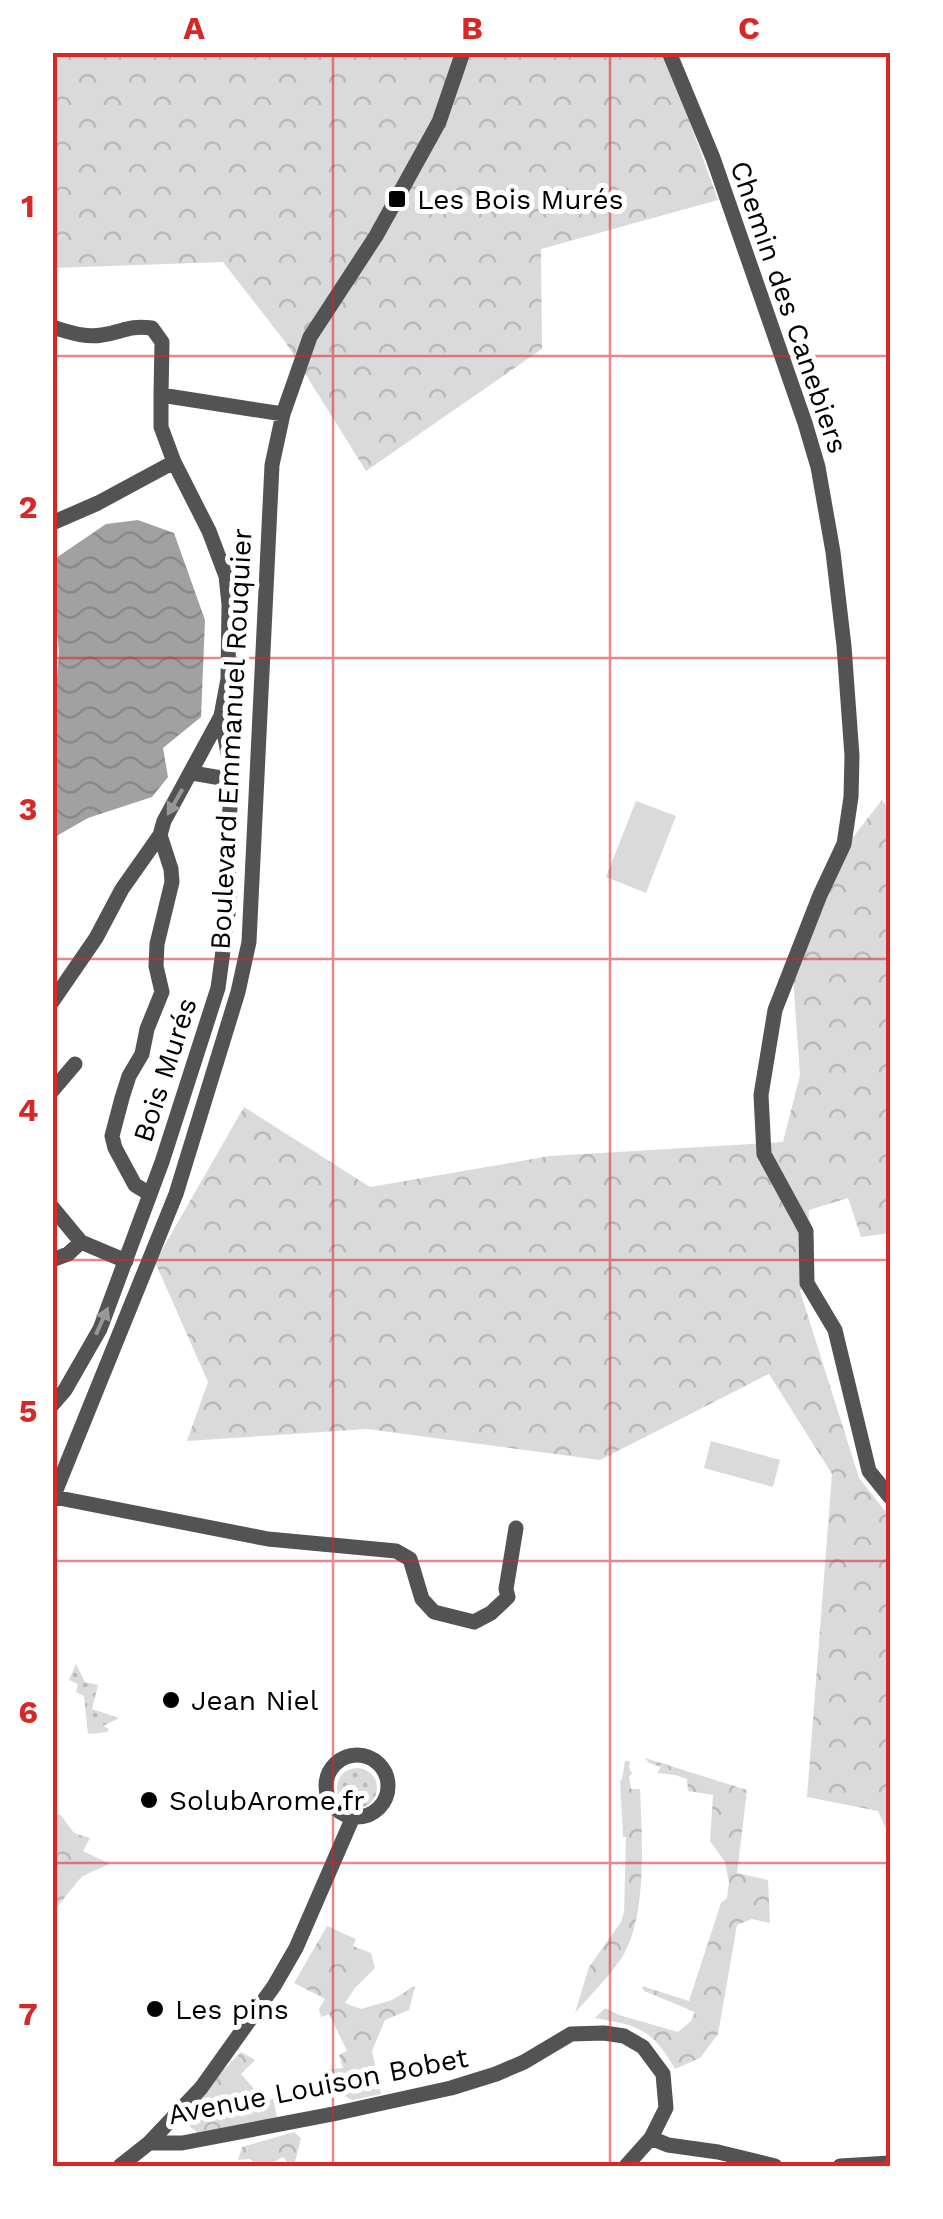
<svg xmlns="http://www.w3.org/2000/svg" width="943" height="2219" font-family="'Work Sans',sans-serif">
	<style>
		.grass { fill: url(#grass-dots) }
		.forest { fill: url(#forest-crowns) }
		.park { fill: #dadada }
		.water { fill: url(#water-waves) }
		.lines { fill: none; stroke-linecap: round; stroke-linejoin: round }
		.minor { stroke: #535353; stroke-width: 15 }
		.oneway { fill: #989898 }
		.grid { fill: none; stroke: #d62828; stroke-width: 2.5; stroke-opacity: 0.55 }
		.poi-dot { fill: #000; stroke: #fff; stroke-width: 4 }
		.labels { text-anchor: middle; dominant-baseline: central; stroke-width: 10; stroke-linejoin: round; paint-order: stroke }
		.poi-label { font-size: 28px; fill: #000; stroke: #fff; text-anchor: start }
		.street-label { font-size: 28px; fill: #000; stroke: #fff }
		.neatline { fill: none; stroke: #d62828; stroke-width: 4 }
		.grid-label { font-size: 32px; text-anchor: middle; font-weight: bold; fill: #d62828 }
	</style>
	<defs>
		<pattern id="grass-dots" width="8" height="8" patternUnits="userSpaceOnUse" patternTransform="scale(2.5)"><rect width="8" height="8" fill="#dadada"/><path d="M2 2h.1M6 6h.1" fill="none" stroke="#b9b9b9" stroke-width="1.8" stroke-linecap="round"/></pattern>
		<pattern id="forest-crowns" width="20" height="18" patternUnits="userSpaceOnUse" patternTransform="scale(2.5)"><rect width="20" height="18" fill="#dadada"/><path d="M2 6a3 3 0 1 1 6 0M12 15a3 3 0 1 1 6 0" fill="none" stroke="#b9b9b9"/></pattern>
		<pattern id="water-waves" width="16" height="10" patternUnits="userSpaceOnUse" patternTransform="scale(2.5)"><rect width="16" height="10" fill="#a1a1a1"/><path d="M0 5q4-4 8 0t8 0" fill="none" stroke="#898989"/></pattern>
	</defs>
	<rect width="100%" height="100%" fill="#fff"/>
	<path class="grass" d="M76,1664L85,1682L98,1685L92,1709L119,1718L103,1726L109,1729L107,1732L88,1734L84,1696L76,1692L78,1684L69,1680Z
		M337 1788a20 20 0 1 1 40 0a20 20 0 1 1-40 0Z"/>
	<path class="forest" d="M52,53H665L718,200L541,249L542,349L366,471L286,343L223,262L53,268Z
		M882,800L890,811V1233L861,1237L848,1198L809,1210L807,1283L800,1291L859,1478L890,1517V1838L878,1811L807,1797L832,1474L769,1374L600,1460L367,1429L187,1441L208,1382L155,1262L244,1107L370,1187L550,1156L783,1142L800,1075L792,963L822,877Z
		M645,1758L747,1790L737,1873L768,1880L770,1923L752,1919L737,1925L718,2034L700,2058L675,2069C652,2029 640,2026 595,2018L605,2008L619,2015L678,2032L691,2021L695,2012L644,1991L642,1986L689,2001L721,1903L727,1898L729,1882L725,1862L710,1841L713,1795L688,1791L687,1779L675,1775L657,1773L661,1767L649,1763Z
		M625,1761H630L629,1768L632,1773L629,1777L631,1789H640C642,1836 648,1919 621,1959C608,1978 590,1995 575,2013L589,1967L621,1922L624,1912L626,1837H623L620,1780H622Z
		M60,1814L74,1833L90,1838L83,1851L110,1864L82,1876L53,1912V1817Z
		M327,1926L356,1939L353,1946L371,1953L375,1968L355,1988L345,2003L361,2009L392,2000L415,1986L409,2010L385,2020L372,2051L381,2094L352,2100L329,2087L325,2070L343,2068L339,2055L347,2051L329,2014L321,2017L319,2009L325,1999L294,1983Z
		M241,2052L255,2060L241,2074L267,2103L273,2098L277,2117L200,2135L188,2125V2107Z
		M294,2132L301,2138L294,2166H290L283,2157L267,2166H257L250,2159L238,2160L242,2147Z"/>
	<path class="park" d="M636,801L676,816L646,893L606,877Z
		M711,1441L780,1460L773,1487L704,1468Z"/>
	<path class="water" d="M138,520L174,533L205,620L201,717L163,748L168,777L152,797L88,818L53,838L52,711L55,705L59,652L53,591V560L106,524Z"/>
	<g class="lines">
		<path class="minor" d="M669,52L713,158L805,423L818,467L833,552L844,646L852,756L851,797L844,844L820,895L775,1010L761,1095L764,1154L806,1231L807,1283L835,1330L869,1471L890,1497
			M52,327C69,332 85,338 102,335C124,332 127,325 152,328L162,342L161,395
			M52,523L98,503L174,462L161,427V395L283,414
			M192,773L233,780
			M52,1002L96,938L122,889L160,835L164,821L221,716L228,679L229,604L226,576L209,531L174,462
			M52,1091L75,1064
			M150,1194L135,1185L115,1148L112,1136L122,1098L129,1076L142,1054L147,1029L162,992L156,966L157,944L172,882L171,869L160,835
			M52,1207L81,1242L126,1261
			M52,1260L68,1254L81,1242
			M52,1405L65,1390L100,1329L162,1162L218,988L229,906L228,827L233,780L221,716
			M54,1497L268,1539L396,1551L410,1559L422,1599L434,1612L474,1622L491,1613L508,1597L506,1589L516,1528
			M52,1500L176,1194L238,992L249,942L272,465L283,414L310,337L376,236L439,122L463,52
			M326 1786a31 31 0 1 1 62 0a31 31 0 1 1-62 0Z
			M651,2138L668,2145L718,2152L775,2166
			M149,2143H182L333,2114L451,2088L496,2074L524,2062L571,2034L604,2033L624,2036L643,2047L663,2074L666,2108L651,2138L626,2166
			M120,2166L149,2143L201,2088L274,1986L296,1948L353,1817
			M840,2166L890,2163"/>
	</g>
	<defs><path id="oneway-solid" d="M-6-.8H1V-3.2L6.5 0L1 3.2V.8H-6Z" transform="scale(2.5)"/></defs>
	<g class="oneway">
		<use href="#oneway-solid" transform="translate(175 802) rotate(120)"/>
		<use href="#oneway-solid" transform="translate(102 1321) rotate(-66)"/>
	</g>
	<path class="grid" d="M333,52V2166M610,52V2166M52,356H890M52,658H890M52,959H890M52,1260H890M52,1561H890M52,1863H890"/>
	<g class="poi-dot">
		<rect x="387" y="189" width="20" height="20" rx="5"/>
		<circle cx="171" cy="1700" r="10"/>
		<circle cx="149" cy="1800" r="10"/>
		<circle cx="155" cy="2009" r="10"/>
	</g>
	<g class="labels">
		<g class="poi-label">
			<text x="417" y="199">Les Bois Murés</text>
			<text x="191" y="1700">Jean Niel</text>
			<text x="169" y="1800">SolubArome.fr</text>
			<text x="175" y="2009">Les pins</text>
		</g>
		<g class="street-label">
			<text transform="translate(789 307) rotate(71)">Chemin des Canebiers</text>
			<text transform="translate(231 739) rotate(-87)">Boulevard Emmanuel Rouquier</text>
			<text transform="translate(165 1070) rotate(-72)">Bois Murés</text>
			<text transform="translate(318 2086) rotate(-11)">Avenue Louison Bobet</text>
		</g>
	</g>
	<rect width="943" height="2219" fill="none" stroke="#ffffff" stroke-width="110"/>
	<rect x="55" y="55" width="833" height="2109" class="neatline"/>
	<g class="grid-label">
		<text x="194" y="39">A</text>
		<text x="472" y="39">B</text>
		<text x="749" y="39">C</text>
		<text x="28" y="217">1</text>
		<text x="28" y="518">2</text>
		<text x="28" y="820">3</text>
		<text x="28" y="1121">4</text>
		<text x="28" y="1422">5</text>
		<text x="28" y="1723">6</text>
		<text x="28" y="2025">7</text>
	</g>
</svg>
